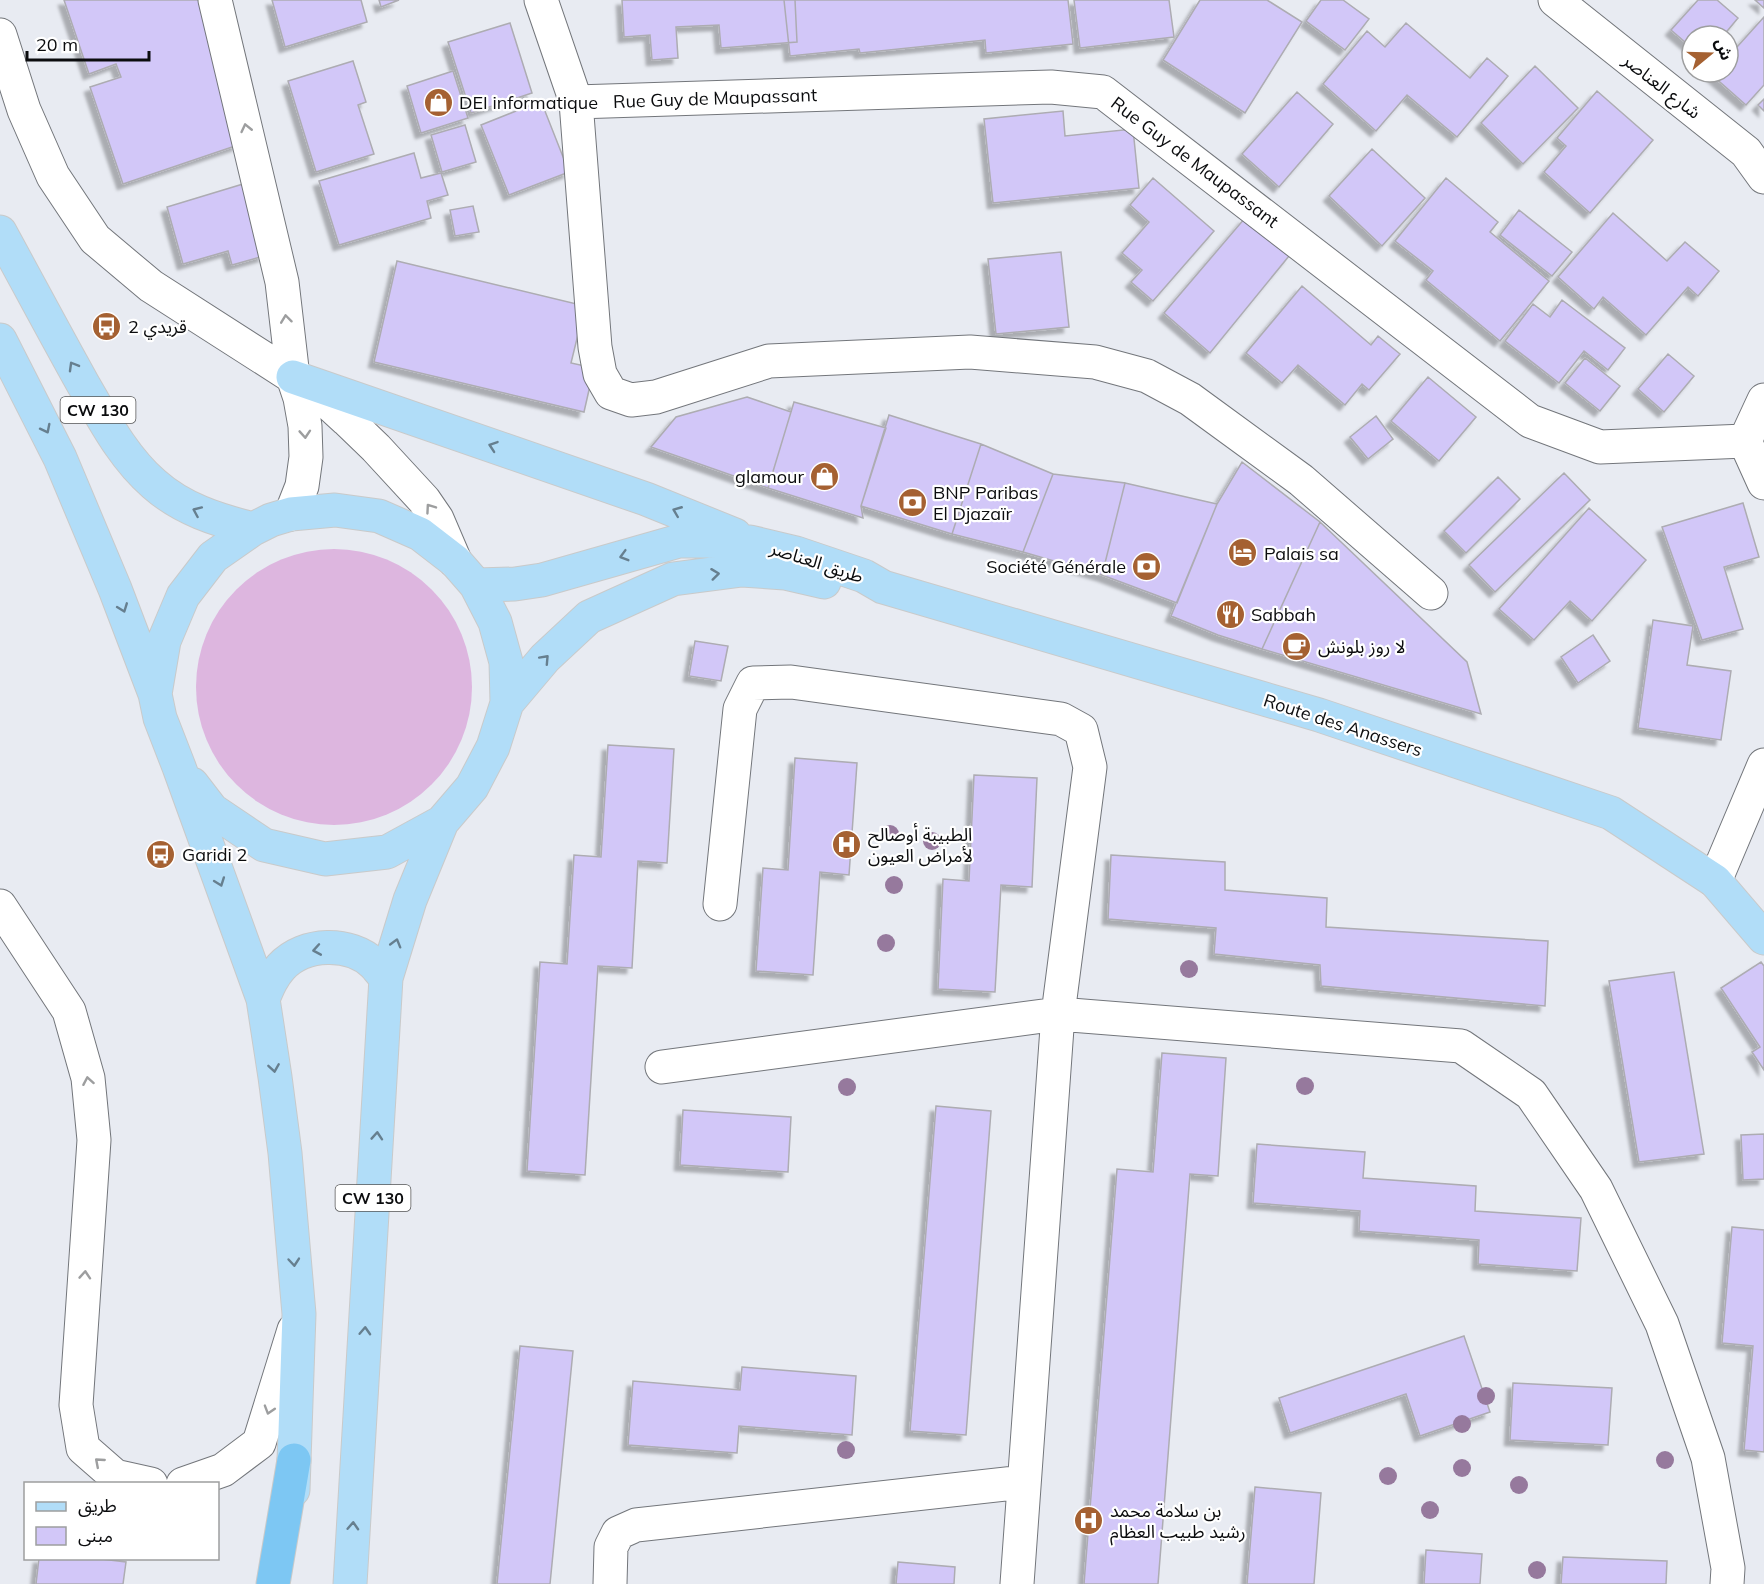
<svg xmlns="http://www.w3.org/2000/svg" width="1764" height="1584" font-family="Mulish,'Noto Sans Arabic',sans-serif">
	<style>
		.green { fill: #ddb6df }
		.building { fill: #d2c7f8; stroke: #adacb2; stroke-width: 1.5; filter: url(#shadow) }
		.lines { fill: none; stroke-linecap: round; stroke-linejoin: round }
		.minor-casing { stroke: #73767b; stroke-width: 35 }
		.major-casing { stroke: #c9caca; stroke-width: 35 }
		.highway-casing { stroke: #c9caca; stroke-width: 35 }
		.minor { stroke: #fff; stroke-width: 33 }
		.major { stroke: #b1ddf8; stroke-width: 33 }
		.highway { stroke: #7dc7f3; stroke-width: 33 }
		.tree { fill: #96799d }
		.oneway { stroke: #9d9e9f }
		.oneway2 { stroke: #667f8f }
		.labels { text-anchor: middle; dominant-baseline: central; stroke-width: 4.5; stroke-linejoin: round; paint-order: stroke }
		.shield { fill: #fff; stroke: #545556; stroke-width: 1.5 }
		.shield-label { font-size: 16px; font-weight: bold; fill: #0b0c0e }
		.street-label { font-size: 18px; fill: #0b0c0e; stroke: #fff }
		.poi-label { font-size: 18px; fill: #0b0c0e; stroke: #fff; text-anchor: start }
	</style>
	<defs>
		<filter id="shadow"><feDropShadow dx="-5.5" dy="5.5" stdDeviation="1.5" flood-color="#0004"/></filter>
	</defs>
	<rect width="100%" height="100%" fill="#e8ebf2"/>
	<path class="green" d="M196 687a138 138 0 1 1 276 0a138 138 0 1 1-276 0Z"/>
	<path class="building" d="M64,0H204L238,145L123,184L90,87L121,77L116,64L89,74Z
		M272,0H361L367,22L285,47Z
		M379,0H399L381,7Z
		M622,0H795L797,42L721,48L719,25L676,27L678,58L652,60L650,35L624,37Z
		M784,0H1068L1073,44L986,53L985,40L860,53L859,49L790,56Z
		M1074,0H1169L1174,37L1080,48Z
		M1200,0H1267L1302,22L1245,113L1163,60Z
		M1321,0H1343L1369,19L1345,50L1306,21Z
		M1698,0H1717L1738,18L1723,36H1692V48L1671,30Z
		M1755,0H1764V8Z
		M1764,17V85L1746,105L1712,75L1714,72H1728V57Z
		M510,23L532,93L471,113L448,42Z
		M1406,23L1470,78L1487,58L1508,76L1457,137L1407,95L1376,131L1323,84L1367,31L1385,47Z
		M353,61L366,102L358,105L374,154L316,172L288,81Z
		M1535,66L1578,108L1523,164L1481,123Z
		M453,71L468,118L421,133L407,86Z
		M1597,91L1653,140L1590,213L1544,172L1566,146L1557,138Z
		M1297,92L1333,124L1279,187L1242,154Z
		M1764,99V111L1758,105Z
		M541,101L569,172L509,195L481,125Z
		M1063,111L1065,136L1133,129L1139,188L993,203L984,119Z
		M465,125L476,162L442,172L431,135Z
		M1372,149L1425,198L1382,246L1329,196Z
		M414,153L421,178L441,173L448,195L427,201L431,218L339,245L319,181Z
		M1153,178L1214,231L1153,301L1131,282L1142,270L1122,253L1149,222L1130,205Z
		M1446,178L1498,222L1490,232L1549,281L1500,341L1426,280L1433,271L1395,241Z
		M243,184L264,256L232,265L228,251L183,264L167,207Z
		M473,206L479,232L455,236L450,210Z
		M1519,210L1572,252L1552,276L1500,235Z
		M1613,213L1667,261L1685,242L1719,271L1698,296L1688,287L1646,335L1603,297L1594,309L1558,277Z
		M1245,218L1289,256L1210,353L1164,313Z
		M1061,252L1069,327L996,334L988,259Z
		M397,261L585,306L571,363L594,368L584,412L374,362Z
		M1302,286L1371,345L1378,336L1400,354L1369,390L1362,384L1345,405L1298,365L1282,383L1246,353Z
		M1562,300L1625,348L1608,370L1584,351L1559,383L1505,341L1533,304L1550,317Z
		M1668,354L1694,376L1664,412L1638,389Z
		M1585,358L1620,386L1600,411L1565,383Z
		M1428,377L1476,417L1439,461L1391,421Z
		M747,397L791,412L768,488L651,447L676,417Z
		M794,402L886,428L861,506L863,518L768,488Z
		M889,415L981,444L952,534L861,506Z
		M1376,416L1393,439L1368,459L1350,437Z
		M981,444L1053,474L1023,552L952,534Z
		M1242,462L1320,522L1262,649L1218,635L1171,616L1217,504Z
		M1564,473L1590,500L1495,592L1469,565Z
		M1053,474L1125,483L1102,575L1023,552Z
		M1498,477L1520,499L1466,553L1444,531Z
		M1125,483L1217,504L1177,603L1102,575Z
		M1743,503L1759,557L1724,567L1743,629L1702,640L1662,527Z
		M1589,508L1646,560L1592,621L1570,601L1534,640L1499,609Z
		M1320,522L1467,662L1481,714L1262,649Z
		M1653,620L1693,626L1687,665L1731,671L1721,740L1638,728Z
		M1593,635L1610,661L1578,683L1561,657Z
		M695,641L728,646L721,681L689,676Z
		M608,745L674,749L667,863L638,861L632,968L598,966L585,1175L527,1171L540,962L567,964L574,855L601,857Z
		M795,758L857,763L849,875L820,872L813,975L756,971L763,868L788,870Z
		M974,775L1037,778L1032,887L1001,885L995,992L938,989L943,879L969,881Z
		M1111,855L1225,862V890L1327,898L1326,927L1548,941L1545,1006L1321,986L1320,965L1214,954L1216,928L1108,919Z
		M1761,962L1764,966V1070L1752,1052L1760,1047L1721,988Z
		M1674,972L1704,1154L1639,1162L1609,981Z
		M1162,1053L1226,1058L1218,1176L1190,1174L1158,1584H1084L1117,1169L1153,1172Z
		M936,1106L991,1111L966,1435L910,1431Z
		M683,1110L791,1117L788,1172L680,1165Z
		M1764,1134V1179L1743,1180L1741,1135Z
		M1257,1144L1365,1152L1363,1178L1476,1186L1475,1211L1581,1218L1577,1271L1478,1264L1479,1240L1359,1231L1360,1211L1253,1203Z
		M1732,1227L1764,1230V1452L1744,1450L1753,1346L1722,1343Z
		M1464,1336L1490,1412L1420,1436L1406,1394L1290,1433L1279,1398Z
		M520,1346L573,1351L550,1584H497Z
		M742,1367L856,1376L852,1435L739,1426L737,1453L628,1445L633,1381L740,1390Z
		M1513,1383L1612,1388L1608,1445L1510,1440Z
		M1255,1487L1321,1493L1314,1584H1247Z
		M1426,1550L1482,1554L1480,1584H1424Z
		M1563,1557L1667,1561L1666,1584H1561Z
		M39,1558H93L126,1562L123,1584H36Z
		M898,1562L955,1567L954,1584H896Z"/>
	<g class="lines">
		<defs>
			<path id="minor" d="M215,0L282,282L293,377L300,398L305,426L306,457L302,486L291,514
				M541,0L576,102L1051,87L1103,92L1530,421L1600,447L1745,441
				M1555,0L1746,152L1764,177
				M0,35L24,110L53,176L95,239L151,286L293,377L322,397L347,420L376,448L424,500L437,519L455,561
				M576,102L595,347L600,374L611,393L631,400L656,397L769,361L970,352L1095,362L1147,376L1190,399L1301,480L1431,593
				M1764,400L1745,441L1764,483
				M1715,881L1764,765
				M720,904L740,709L753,683L791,682L1061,719L1081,730L1090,767L1058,1014L1017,1584
				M0,906L69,1011L88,1078L94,1140L76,1405L83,1448L115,1476L151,1484
				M662,1067L1058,1014L1461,1046L1531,1094L1596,1189L1662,1324L1708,1458L1728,1568L1727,1584
				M183,1484L223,1470L259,1443L294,1330
				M610,1584L611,1547L618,1533L636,1525L1023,1482"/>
			<path id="major" d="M0,232C28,283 55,334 83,384C104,420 123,457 154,484C182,509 217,520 253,529
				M0,340L60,458L115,589L155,694L160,718L179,767L263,999L275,1077L285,1153L299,1314L293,1490
				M293,377L646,499L735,535
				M476,585L515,584L542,580L679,541H706L750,542L796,553L864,576L883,587L1319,715L1611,813L1715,881L1764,938
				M155,694L164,641L183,596L213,557L253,529L271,520L291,514L335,510L379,516L420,534L455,561L476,585L495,622L506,662L507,703L493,747L472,787L442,822L410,900L386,978L350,1584
				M507,703L545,658L589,617L673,579L742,570L785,573L824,582
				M192,784L212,810L264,845L325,859L387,852L442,822
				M263,999C268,987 272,977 281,967C304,942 350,941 374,964C378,968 382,974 386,978"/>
			<path id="highway" d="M273,1584L294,1460"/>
		</defs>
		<use href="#minor" class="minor-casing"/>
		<use href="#major" class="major-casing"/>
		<use href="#highway" class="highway-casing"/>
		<use href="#minor" class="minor"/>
		<use href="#major" class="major"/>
		<use href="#highway" class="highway"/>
	</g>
	<g class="tree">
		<circle cx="890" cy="834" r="9"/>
		<circle cx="932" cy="841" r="9"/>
		<circle cx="894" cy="885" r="9"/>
		<circle cx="886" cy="943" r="9"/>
		<circle cx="1189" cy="969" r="9"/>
		<circle cx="1305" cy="1086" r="9"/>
		<circle cx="847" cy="1087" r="9"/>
		<circle cx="1486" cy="1396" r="9"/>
		<circle cx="1462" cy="1424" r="9"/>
		<circle cx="846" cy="1450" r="9"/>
		<circle cx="1665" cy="1460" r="9"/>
		<circle cx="1462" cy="1468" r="9"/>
		<circle cx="1388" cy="1476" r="9"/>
		<circle cx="1519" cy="1485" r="9"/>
		<circle cx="1430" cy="1510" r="9"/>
		<circle cx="1537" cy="1570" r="9"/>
	</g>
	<defs><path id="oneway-chevron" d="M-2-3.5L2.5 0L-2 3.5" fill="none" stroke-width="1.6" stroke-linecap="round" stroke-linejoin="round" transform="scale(1.5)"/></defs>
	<g class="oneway">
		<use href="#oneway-chevron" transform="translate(246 128) rotate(-103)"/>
		<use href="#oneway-chevron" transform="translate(286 319) rotate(-97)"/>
		<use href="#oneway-chevron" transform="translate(305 434) rotate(86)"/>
		<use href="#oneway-chevron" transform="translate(430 508) rotate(-125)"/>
		<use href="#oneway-chevron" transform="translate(88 1081) rotate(-100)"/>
		<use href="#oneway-chevron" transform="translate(85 1275) rotate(-86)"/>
		<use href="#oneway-chevron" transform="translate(269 1410) rotate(107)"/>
		<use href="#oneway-chevron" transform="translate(99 1462) rotate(-139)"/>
	</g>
	<g class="oneway2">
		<use href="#oneway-chevron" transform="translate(73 366) rotate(-120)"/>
		<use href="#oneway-chevron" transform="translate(46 429) rotate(63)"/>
		<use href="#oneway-chevron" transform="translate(493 446) rotate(-161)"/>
		<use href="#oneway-chevron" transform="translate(197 511) rotate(-156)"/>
		<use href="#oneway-chevron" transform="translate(677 511) rotate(-158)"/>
		<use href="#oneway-chevron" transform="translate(624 556) rotate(164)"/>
		<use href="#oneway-chevron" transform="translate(715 574) rotate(-7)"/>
		<use href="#oneway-chevron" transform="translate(123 608) rotate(69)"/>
		<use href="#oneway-chevron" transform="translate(545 659) rotate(-47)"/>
		<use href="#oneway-chevron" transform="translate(220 882) rotate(70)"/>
		<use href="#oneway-chevron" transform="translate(396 943) rotate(-74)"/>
		<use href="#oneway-chevron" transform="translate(317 950) rotate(170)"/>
		<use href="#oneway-chevron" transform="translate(274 1068) rotate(81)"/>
		<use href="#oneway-chevron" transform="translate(377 1136) rotate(-86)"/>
		<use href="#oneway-chevron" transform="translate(294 1262) rotate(85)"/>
		<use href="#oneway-chevron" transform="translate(365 1331) rotate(-87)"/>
		<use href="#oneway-chevron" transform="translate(353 1526) rotate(-87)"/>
	</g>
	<defs>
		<symbol id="shop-disc" viewBox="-11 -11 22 22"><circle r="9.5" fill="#a56132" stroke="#fff"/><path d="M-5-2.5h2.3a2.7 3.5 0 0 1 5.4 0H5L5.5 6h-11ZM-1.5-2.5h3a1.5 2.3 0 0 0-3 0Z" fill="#fff"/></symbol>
		<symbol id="bus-disc" viewBox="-11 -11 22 22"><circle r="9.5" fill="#a56132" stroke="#fff"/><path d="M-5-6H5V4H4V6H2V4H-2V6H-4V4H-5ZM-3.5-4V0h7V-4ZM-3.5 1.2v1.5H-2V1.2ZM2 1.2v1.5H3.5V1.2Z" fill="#fff"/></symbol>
		<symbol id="bank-disc" viewBox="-11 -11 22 22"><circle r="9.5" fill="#a56132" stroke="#fff"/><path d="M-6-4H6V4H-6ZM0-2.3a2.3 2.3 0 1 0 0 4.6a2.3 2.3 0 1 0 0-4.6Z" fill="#fff"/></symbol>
		<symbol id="hotel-disc" viewBox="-11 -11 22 22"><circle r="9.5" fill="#a56132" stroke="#fff"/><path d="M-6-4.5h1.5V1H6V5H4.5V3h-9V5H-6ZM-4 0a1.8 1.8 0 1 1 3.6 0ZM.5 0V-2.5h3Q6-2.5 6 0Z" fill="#fff"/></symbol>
		<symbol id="restaurant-disc" viewBox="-11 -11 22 22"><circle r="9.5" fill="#a56132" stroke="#fff"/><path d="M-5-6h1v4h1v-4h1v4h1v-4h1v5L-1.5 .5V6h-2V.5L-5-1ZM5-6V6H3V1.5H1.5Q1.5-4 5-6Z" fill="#fff"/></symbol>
		<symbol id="cafe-disc" viewBox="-11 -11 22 22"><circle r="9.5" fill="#a56132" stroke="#fff"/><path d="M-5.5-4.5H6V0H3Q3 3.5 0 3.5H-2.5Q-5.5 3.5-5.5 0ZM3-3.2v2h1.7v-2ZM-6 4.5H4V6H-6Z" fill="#fff"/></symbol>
		<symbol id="hospital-disc" viewBox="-11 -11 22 22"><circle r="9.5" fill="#a56132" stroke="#fff"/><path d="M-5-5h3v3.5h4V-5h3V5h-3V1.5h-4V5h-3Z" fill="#fff"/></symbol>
	</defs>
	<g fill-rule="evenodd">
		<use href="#shop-disc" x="422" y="86" width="33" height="33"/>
		<use href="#bus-disc" x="90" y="310" width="33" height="33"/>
		<use href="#shop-disc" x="808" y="460" width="33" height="33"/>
		<use href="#bank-disc" x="896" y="486" width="33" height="33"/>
		<use href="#hotel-disc" x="1226" y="536" width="33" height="33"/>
		<use href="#bank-disc" x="1130" y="550" width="33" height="33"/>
		<use href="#restaurant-disc" x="1214" y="598" width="33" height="33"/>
		<use href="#cafe-disc" x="1280" y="630" width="33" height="33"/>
		<use href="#hospital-disc" x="830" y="828" width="33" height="33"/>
		<use href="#bus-disc" x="144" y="838" width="33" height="33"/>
		<use href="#hospital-disc" x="1072" y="1504" width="33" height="33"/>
	</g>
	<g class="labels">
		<g class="shield">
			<rect x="60.5" y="397" width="75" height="26" rx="4.5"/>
			<rect x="335.5" y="1185" width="75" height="26" rx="4.5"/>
		</g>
		<g class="shield-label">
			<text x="98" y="410">CW 130</text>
			<text x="373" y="1198">CW 130</text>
		</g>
		<g class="street-label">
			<text transform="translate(1662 86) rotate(38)">شارع العناصر</text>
			<text transform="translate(715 98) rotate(-2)">Rue Guy de Maupassant</text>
			<text transform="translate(1195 162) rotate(37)">Rue Guy de Maupassant</text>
			<text transform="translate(817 562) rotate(18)">طريق العناصر</text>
			<text transform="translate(1343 725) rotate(18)">Route des Anassers</text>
		</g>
		<g class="poi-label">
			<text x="459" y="102">DEI informatique</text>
			<text x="128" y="326">قريدي 2</text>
			<text x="804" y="476" text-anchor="end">glamour</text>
			<text x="933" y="492">BNP Paribas<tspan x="933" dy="21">El Djazaïr</tspan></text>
			<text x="1264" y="553">Palais sa</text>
			<text x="1126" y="566" text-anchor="end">Société Générale</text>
			<text x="1251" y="614">Sabbah</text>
			<text x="1318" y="646">لا روز بلونش</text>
			<text x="868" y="834">الطبيبة أوصالح<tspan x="868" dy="21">لأمراض العيون</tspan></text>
			<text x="182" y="854">Garidi 2</text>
			<text x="1110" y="1510">بن سلامة محمد<tspan x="1110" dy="21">رشيد طبيب العظام</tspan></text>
		</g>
	</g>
	<rect x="24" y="1482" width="195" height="78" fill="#ffffff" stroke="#9d9e9f" stroke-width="1.5"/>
	<rect x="36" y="1502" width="30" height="9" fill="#b1ddf8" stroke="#9d9e9f" stroke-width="1.5"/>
	<text x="78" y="1512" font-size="18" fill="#0b0c0e">طريق</text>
	<rect x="36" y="1527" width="30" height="18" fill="#d2c7f8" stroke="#9d9e9f" stroke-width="1.5"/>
	<text x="78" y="1542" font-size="18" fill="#0b0c0e">مبنى</text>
	<g transform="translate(1710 54) rotate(71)"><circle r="28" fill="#ffffff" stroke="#9d9e9f" stroke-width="1.5"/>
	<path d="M0-4.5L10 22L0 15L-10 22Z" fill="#a56132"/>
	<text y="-9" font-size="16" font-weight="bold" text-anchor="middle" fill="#0b0c0e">ش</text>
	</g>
	<path d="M27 51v9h122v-9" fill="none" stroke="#0b0c0e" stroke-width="3"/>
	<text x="36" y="51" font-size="18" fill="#0b0c0e" stroke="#ffffff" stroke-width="4.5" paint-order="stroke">20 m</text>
</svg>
